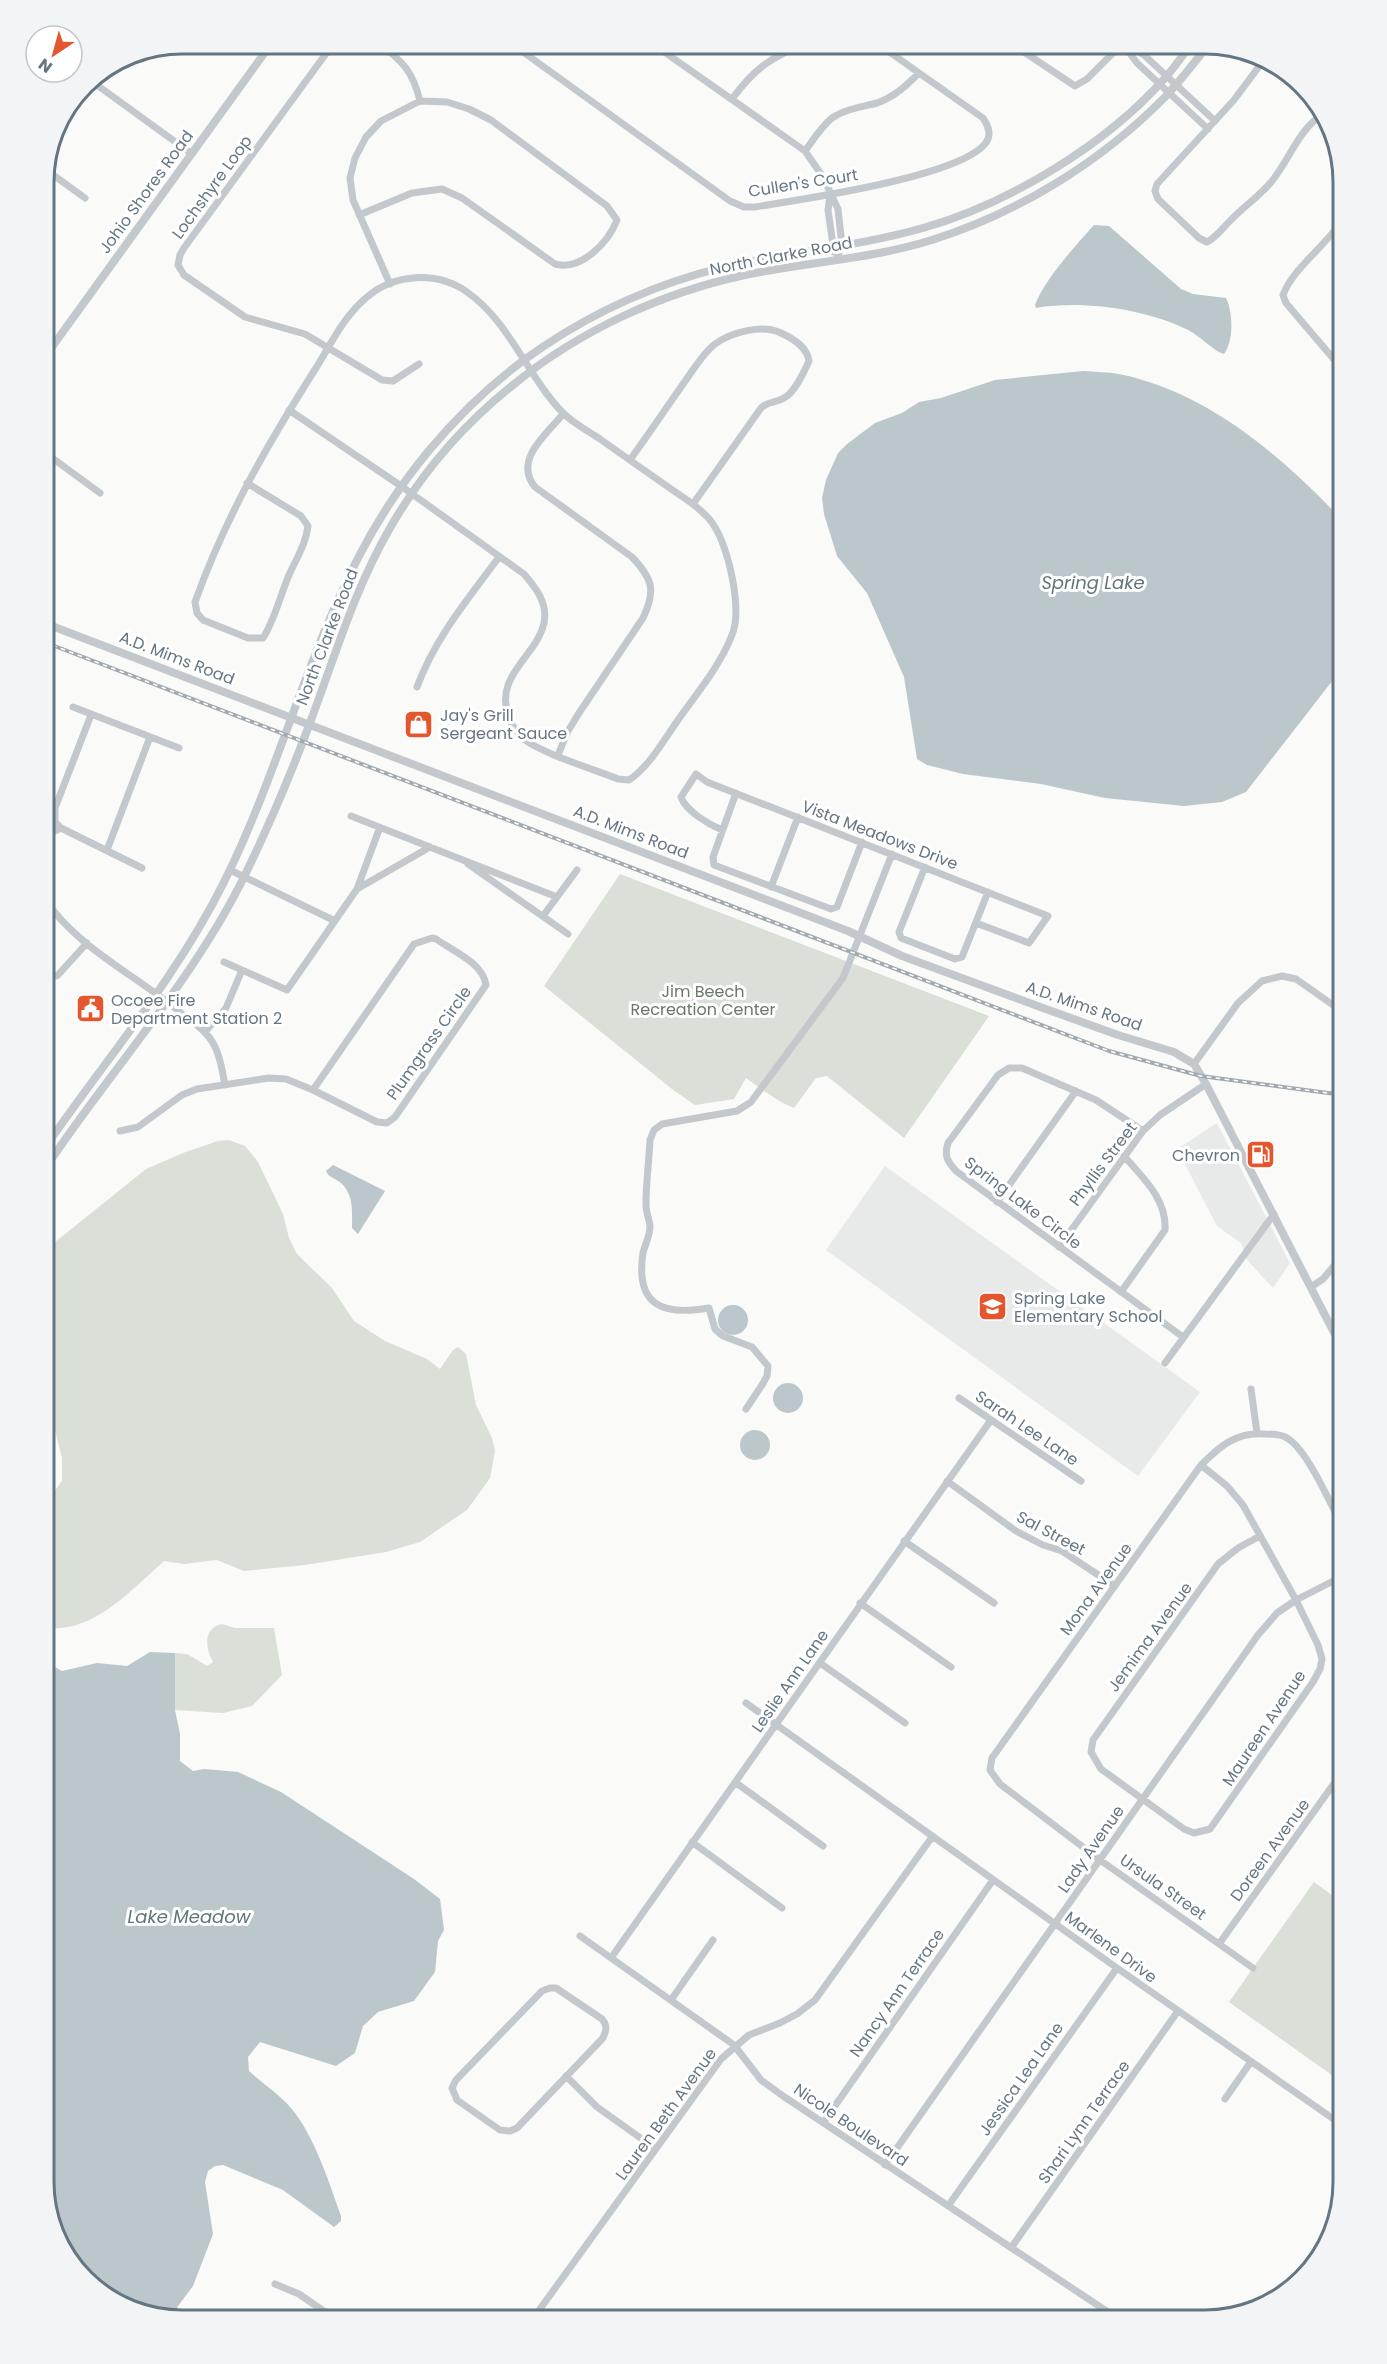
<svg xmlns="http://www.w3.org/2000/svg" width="1387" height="2364" font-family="Poppins,sans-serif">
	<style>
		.built { fill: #e8e9e9 }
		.green { fill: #dadfd7 }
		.water { fill: #bbc7cb }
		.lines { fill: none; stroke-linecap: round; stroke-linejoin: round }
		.minor { stroke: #c3c8cc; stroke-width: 7 }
		.tertiary { stroke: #c3c8cc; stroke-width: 8 }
		.rail-casing { stroke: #a2aab0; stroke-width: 4 }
		.rail { stroke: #fff; stroke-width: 1.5; stroke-dasharray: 4.5; stroke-linecap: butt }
		.labels { text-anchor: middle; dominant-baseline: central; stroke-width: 6; stroke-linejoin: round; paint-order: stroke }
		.street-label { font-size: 16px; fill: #657683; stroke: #fff }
		.poi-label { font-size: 16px; fill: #657683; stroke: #fff; text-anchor: start }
		.park-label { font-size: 16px; fill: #687a64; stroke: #fff }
		.water-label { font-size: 18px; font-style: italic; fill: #60757c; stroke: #fff }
		.rim { fill: none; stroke: #657683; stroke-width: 3 }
	</style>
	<rect width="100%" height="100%" fill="#fafaf8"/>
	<path class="built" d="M1217,1123L1290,1263L1273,1288L1247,1260L1241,1243L1217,1226L1177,1149Z
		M885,1166L1200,1392L1138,1476L826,1250Z"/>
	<path class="green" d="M620,874L989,1016L904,1138L827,1076L816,1078L794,1108C775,1100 763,1090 746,1078L734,1099L695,1105L672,1089L544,986Z
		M229,1140L245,1146L258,1162L283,1214L289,1238L297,1254L332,1288L354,1321L385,1341L427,1359L440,1369L453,1350L458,1347L466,1354L476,1405L492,1438L495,1451L490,1478L467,1510L420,1542L386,1552L305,1565L244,1571L217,1560L184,1564L164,1561C130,1591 93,1634 44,1628V1505L62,1481V1458L53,1422L44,1414V1251L146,1169L183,1153L218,1141Z
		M222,1624L235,1628H274L282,1675L252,1706L223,1713L175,1710V1653L187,1654L207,1666L213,1662C205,1648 203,1628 222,1624Z
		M1314,1882L1343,1903V2083L1229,2002Z"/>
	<path class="water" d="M1094,225L1109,226L1181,289L1193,294L1226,298C1233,312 1234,341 1224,354C1216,353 1198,334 1186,329C1144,309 1082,300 1036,308L1035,305C1044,280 1076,245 1094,225Z
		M1083,371C1095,372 1108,372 1119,374C1208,392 1283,457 1343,521V652L1333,680L1246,792L1222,802L1184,806L1105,798L1041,784L963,774L927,765L917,759L904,677L867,593L837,556L824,514L822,498L826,480L838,453L847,444L875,423L902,413L919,402L941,398L995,380Z
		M333,1165L385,1191L358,1234L352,1228C352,1212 354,1195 341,1183C335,1178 329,1178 326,1171Z
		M718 1320a15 15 0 1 1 30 0a15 15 0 1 1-30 0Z
		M773 1398a15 15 0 1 1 30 0a15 15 0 1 1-30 0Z
		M740 1445a15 15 0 1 1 30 0a15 15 0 1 1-30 0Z
		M150,1652L175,1653V1710L180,1734V1761L193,1771L204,1769L238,1772L281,1792L414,1879L440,1899L444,1930L438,1941L435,1972L414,2001L378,2012L363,2026L355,2053L336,2066L260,2042L248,2057L249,2071C262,2083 279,2094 291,2108C314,2135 329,2182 341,2216V2221L334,2227L283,2190L223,2165L215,2166L208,2171L205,2182L213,2234L193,2286L178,2306L173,2320L105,2297L58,2243L44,2182V1661L62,1671L97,1663L127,1666Z"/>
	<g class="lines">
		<path class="minor" d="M333,44L184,248L180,255L178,265L184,275L245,317L305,334L382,380L393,381L419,364
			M379,44C403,61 413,72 420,101
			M512,44L730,201L744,207H755C796,200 972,176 988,139C991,131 987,124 983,118L878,44
			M653,44L805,151L823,177L838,209L842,246L836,260
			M1012,44L1075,86L1087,79L1122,44
			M1123,44L1137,63L1208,129
			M1126,45L1144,55L1215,121
			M1263,61L1234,100L1157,184L1155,191L1158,199L1199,238L1207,242C1218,236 1222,228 1231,220C1244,206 1260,196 1272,181C1289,160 1299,129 1323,114
			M90,80L192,154
			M732,99C755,68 768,60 802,44
			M805,151C813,140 821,127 832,118C845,109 862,107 877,103C894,97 906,86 919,73
			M45,169L85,198
			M830,195L828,210L834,252
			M359,215L412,193L442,189L462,198L555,264C581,271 608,243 617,220L607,206L491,120L469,109L447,102L420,101L381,121L366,137L355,158L350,178L353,200L390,284
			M1334,356L1343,346
			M1343,370L1286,303L1283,295C1293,268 1327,245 1343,219
			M44,452L100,493
			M630,460C648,435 665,410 683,384C693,371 702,354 715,344C732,332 762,324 781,333C794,339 807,347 809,361C804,372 795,392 784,398C776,403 768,401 761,408L693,504
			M247,483L301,516L308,526C306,544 296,559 289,575C280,596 275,619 263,638H248L203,620L197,613L195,602C226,516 267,445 316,368C331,344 344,316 366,298C394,273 437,271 467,292C510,322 527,376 563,413C573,423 588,431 600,439C631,461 662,483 693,504C700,510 708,516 713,524C728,547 743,608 732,635C720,666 697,693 678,720C663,741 650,766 629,780L618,779C593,769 544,754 525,740C518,734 512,726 509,718C493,675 536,658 544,623C548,603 536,588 524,574L401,486L289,410
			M417,687C435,638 468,599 499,557
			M73,707L179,748
			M558,755L568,731L579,713L643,618C656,591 653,579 632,557L535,487C513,460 546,435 563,414
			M736,793L713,857L714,865L831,909L837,907L862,842
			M351,816L557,897
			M44,827L53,830
			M61,828L55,822V808L91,715
			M722,830C708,824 686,811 681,797L696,774L707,782L1048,916L1029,943L976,923
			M44,836L61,828L142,868
			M107,850L150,737
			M468,864L568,934
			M925,867L899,932L901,938L955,959L962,957L988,892
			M230,870L335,921
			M771,887L798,817
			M357,889L430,847
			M44,898C77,948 136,975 181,1013C193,1022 207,1031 214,1045C221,1057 222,1071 225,1085
			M543,916L577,870
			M224,962L287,990L357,889L380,827
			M44,967L52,975L57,976L87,943
			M205,1032L226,1008L242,970
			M1194,1064L1238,1003L1262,981L1282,976L1296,979L1343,1012
			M120,1131L138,1127L182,1095L197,1089L269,1078L286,1079L313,1090L377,1122L387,1123L395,1117L486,985C483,963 453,951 436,939L432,938L414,944L313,1090
			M1143,1131L1096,1100L1022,1068H1009L998,1075L948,1143C944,1156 947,1161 956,1171L1183,1337
			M997,1202L1076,1091
			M1059,1247L1143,1131L1160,1115L1206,1084
			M1311,1287L1323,1279L1343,1255
			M1121,1292L1165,1230C1167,1199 1143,1178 1124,1156
			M1165,1363L1274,1214
			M1251,1389L1257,1433
			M959,1398L1081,1481
			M746,1409L762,1385L767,1376L768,1366L752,1347L723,1336L715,1329L709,1308C663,1316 635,1306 643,1253C645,1244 650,1236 650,1226C649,1219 646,1212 646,1204C646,1183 649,1161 650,1140L654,1130L662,1124L737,1111L751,1102L843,978L892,854
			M1201,1465L1227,1486L1243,1505L1296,1600L1318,1645L1322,1659L1320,1669L1313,1682L1210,1829L1194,1833L1184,1829L1101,1769L1091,1752L1093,1740L1218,1564L1238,1548L1260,1536
			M947,1481L1016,1531L1043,1545L1062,1551L1115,1586
			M904,1541L994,1603
			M860,1603L951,1667
			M820,1663L905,1723
			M746,1703L1117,1968L1335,2120L1343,2128
			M735,1782L823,1846
			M692,1842L782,1908
			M580,1936L734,2045L761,2080L783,2096L1120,2320
			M1219,1944L1343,1771
			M611,1958L991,1420
			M1253,1968L1100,1860L1000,1784L990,1770L992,1758L1201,1465C1220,1446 1236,1432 1265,1434C1272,1434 1281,1434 1287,1438C1307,1449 1332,1507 1343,1528
			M550,1988H556L602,2019C608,2026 606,2031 603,2038L517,2128L510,2131L500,2130L457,2100L452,2088L456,2080L542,1991Z
			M671,2000L713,1940
			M566,2076L597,2107L656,2149
			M1225,2099L1250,2063
			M823,2123L993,1880
			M885,2165L1258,1635L1277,1613L1296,1600L1343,1576
			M948,2206L1117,1968
			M1011,2248L1178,2011
			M275,2284L299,2294L325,2312L360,2317L368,2320
			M532,2320L721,2059L749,2035L780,2023L797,2014L815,2000L932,1837"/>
		<path class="tertiary" d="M44,358L271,44
			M44,623L848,931L902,956L1043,1008L1118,1035L1174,1052L1194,1064L1206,1084L1343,1350
			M44,1149C105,1060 176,979 224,882C276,778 304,664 357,560C396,483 454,412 524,360C576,322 637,292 698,274C772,253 849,249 923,228C1008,204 1106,145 1165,78C1175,67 1183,55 1191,44
			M44,1170C109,1072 190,985 243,879C267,830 289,779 308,728C334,660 353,592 390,528C421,474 464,424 513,385C579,331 661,293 745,275C807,262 871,259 932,240C1018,213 1101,162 1165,97C1181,80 1195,62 1209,44"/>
		<defs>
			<path id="rail" d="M44,642L1109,1051L1201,1076L1343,1095"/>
		</defs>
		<use href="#rail" class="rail-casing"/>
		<use href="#rail" class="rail"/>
	</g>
	<defs>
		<symbol id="shop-square" viewBox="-11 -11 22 22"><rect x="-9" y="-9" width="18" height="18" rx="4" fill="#e4572e" stroke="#fff"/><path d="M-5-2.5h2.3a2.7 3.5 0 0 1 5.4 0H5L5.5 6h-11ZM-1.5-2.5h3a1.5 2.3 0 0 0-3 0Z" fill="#fff"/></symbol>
		<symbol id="civic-square" viewBox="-11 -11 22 22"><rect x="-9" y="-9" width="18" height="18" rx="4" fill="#e4572e" stroke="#fff"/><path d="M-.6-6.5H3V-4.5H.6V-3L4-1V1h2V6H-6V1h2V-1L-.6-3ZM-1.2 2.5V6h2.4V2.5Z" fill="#fff"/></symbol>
		<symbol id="fuel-square" viewBox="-11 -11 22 22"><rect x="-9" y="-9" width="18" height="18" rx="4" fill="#e4572e" stroke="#fff"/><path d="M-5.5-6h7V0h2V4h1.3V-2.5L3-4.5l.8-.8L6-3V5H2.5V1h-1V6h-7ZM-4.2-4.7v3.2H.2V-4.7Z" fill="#fff"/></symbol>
		<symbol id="school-square" viewBox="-11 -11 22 22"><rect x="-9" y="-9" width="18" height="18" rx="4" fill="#e4572e" stroke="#fff"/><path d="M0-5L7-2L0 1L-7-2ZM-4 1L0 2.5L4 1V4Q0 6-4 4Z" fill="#fff"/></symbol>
	</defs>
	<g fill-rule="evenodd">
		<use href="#shop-square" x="402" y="708" width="33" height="33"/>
		<use href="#civic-square" x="74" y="992" width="33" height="33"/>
		<use href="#fuel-square" x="1244" y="1138" width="33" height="33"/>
		<use href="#school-square" x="976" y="1290" width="33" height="33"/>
	</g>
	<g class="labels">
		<g class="street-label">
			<text transform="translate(803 183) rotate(-9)">Cullen's Court</text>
			<text transform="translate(212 187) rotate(-54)">Lochshyre Loop</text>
			<text transform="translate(146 192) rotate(-54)">Johio Shores Road</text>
			<text transform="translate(781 256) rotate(-11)">North Clarke Road</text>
			<text transform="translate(327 637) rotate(-69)">North Clarke Road</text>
			<text transform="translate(177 658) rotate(21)">A.D. Mims Road</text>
			<text transform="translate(631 832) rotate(21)">A.D. Mims Road</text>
			<text transform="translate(880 835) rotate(21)">Vista Meadows Drive</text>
			<text transform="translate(1084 1006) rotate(19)">A.D. Mims Road</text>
			<text transform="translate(429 1043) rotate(-55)">Plumgrass Circle</text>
			<text transform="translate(1103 1164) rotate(-53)">Phyllis Street</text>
			<text transform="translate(1023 1203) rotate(37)">Spring Lake Circle</text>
			<text transform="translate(1027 1428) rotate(34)">Sarah Lee Lane</text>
			<text transform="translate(1051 1533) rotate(28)">Sal Street</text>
			<text transform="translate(1096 1589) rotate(-54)">Mona Avenue</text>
			<text transform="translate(1150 1637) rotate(-54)">Jemima Avenue</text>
			<text transform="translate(790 1681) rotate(-55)">Leslie Ann Lane</text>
			<text transform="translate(1264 1728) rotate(-56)">Maureen Avenue</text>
			<text transform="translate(1091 1849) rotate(-55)">Lady Avenue</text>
			<text transform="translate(1270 1850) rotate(-54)">Doreen Avenue</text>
			<text transform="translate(1163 1887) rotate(35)">Ursula Street</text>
			<text transform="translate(1111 1947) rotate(36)">Marlene Drive</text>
			<text transform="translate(897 1993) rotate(-55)">Nancy Ann Terrace</text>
			<text transform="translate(1021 2079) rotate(-55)">Jessica Lea Lane</text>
			<text transform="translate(666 2114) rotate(-54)">Lauren Beth Avenue</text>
			<text transform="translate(1084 2122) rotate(-55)">Shari Lynn Terrace</text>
			<text transform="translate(851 2125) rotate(34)">Nicole Boulevard</text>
		</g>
		<g class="poi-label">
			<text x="440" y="715">Jay's Grill<tspan x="440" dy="18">Sergeant Sauce</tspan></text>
			<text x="111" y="1000">Ocoee Fire<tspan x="111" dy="18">Department Station 2</tspan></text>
			<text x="1240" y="1155" text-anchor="end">Chevron</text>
			<text x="1014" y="1298">Spring Lake<tspan x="1014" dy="18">Elementary School</tspan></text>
		</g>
		<g class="park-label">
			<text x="703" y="991">Jim Beech<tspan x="703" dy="18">Recreation Center</tspan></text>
		</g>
		<g class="water-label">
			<text x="1093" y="582">Spring Lake</text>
			<text x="189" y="1916">Lake Meadow</text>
		</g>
	</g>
	<path d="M0 0H1387V2364H0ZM182 54H1205A128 128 0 0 1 1333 182V2182A128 128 0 0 1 1205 2310H182A128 128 0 0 1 54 2182V182A128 128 0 0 1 182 54Z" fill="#f3f4f5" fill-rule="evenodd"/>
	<path class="rim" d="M182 54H1205A128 128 0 0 1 1333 182V2182A128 128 0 0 1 1205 2310H182A128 128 0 0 1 54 2182V182A128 128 0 0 1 182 54Z"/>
	<g transform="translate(54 54) rotate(216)"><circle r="28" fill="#ffffff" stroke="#c1c8cd" stroke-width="1.5"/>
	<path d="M0-4.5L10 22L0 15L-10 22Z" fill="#e4572e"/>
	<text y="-9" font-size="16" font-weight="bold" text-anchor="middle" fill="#657683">N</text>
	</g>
</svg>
